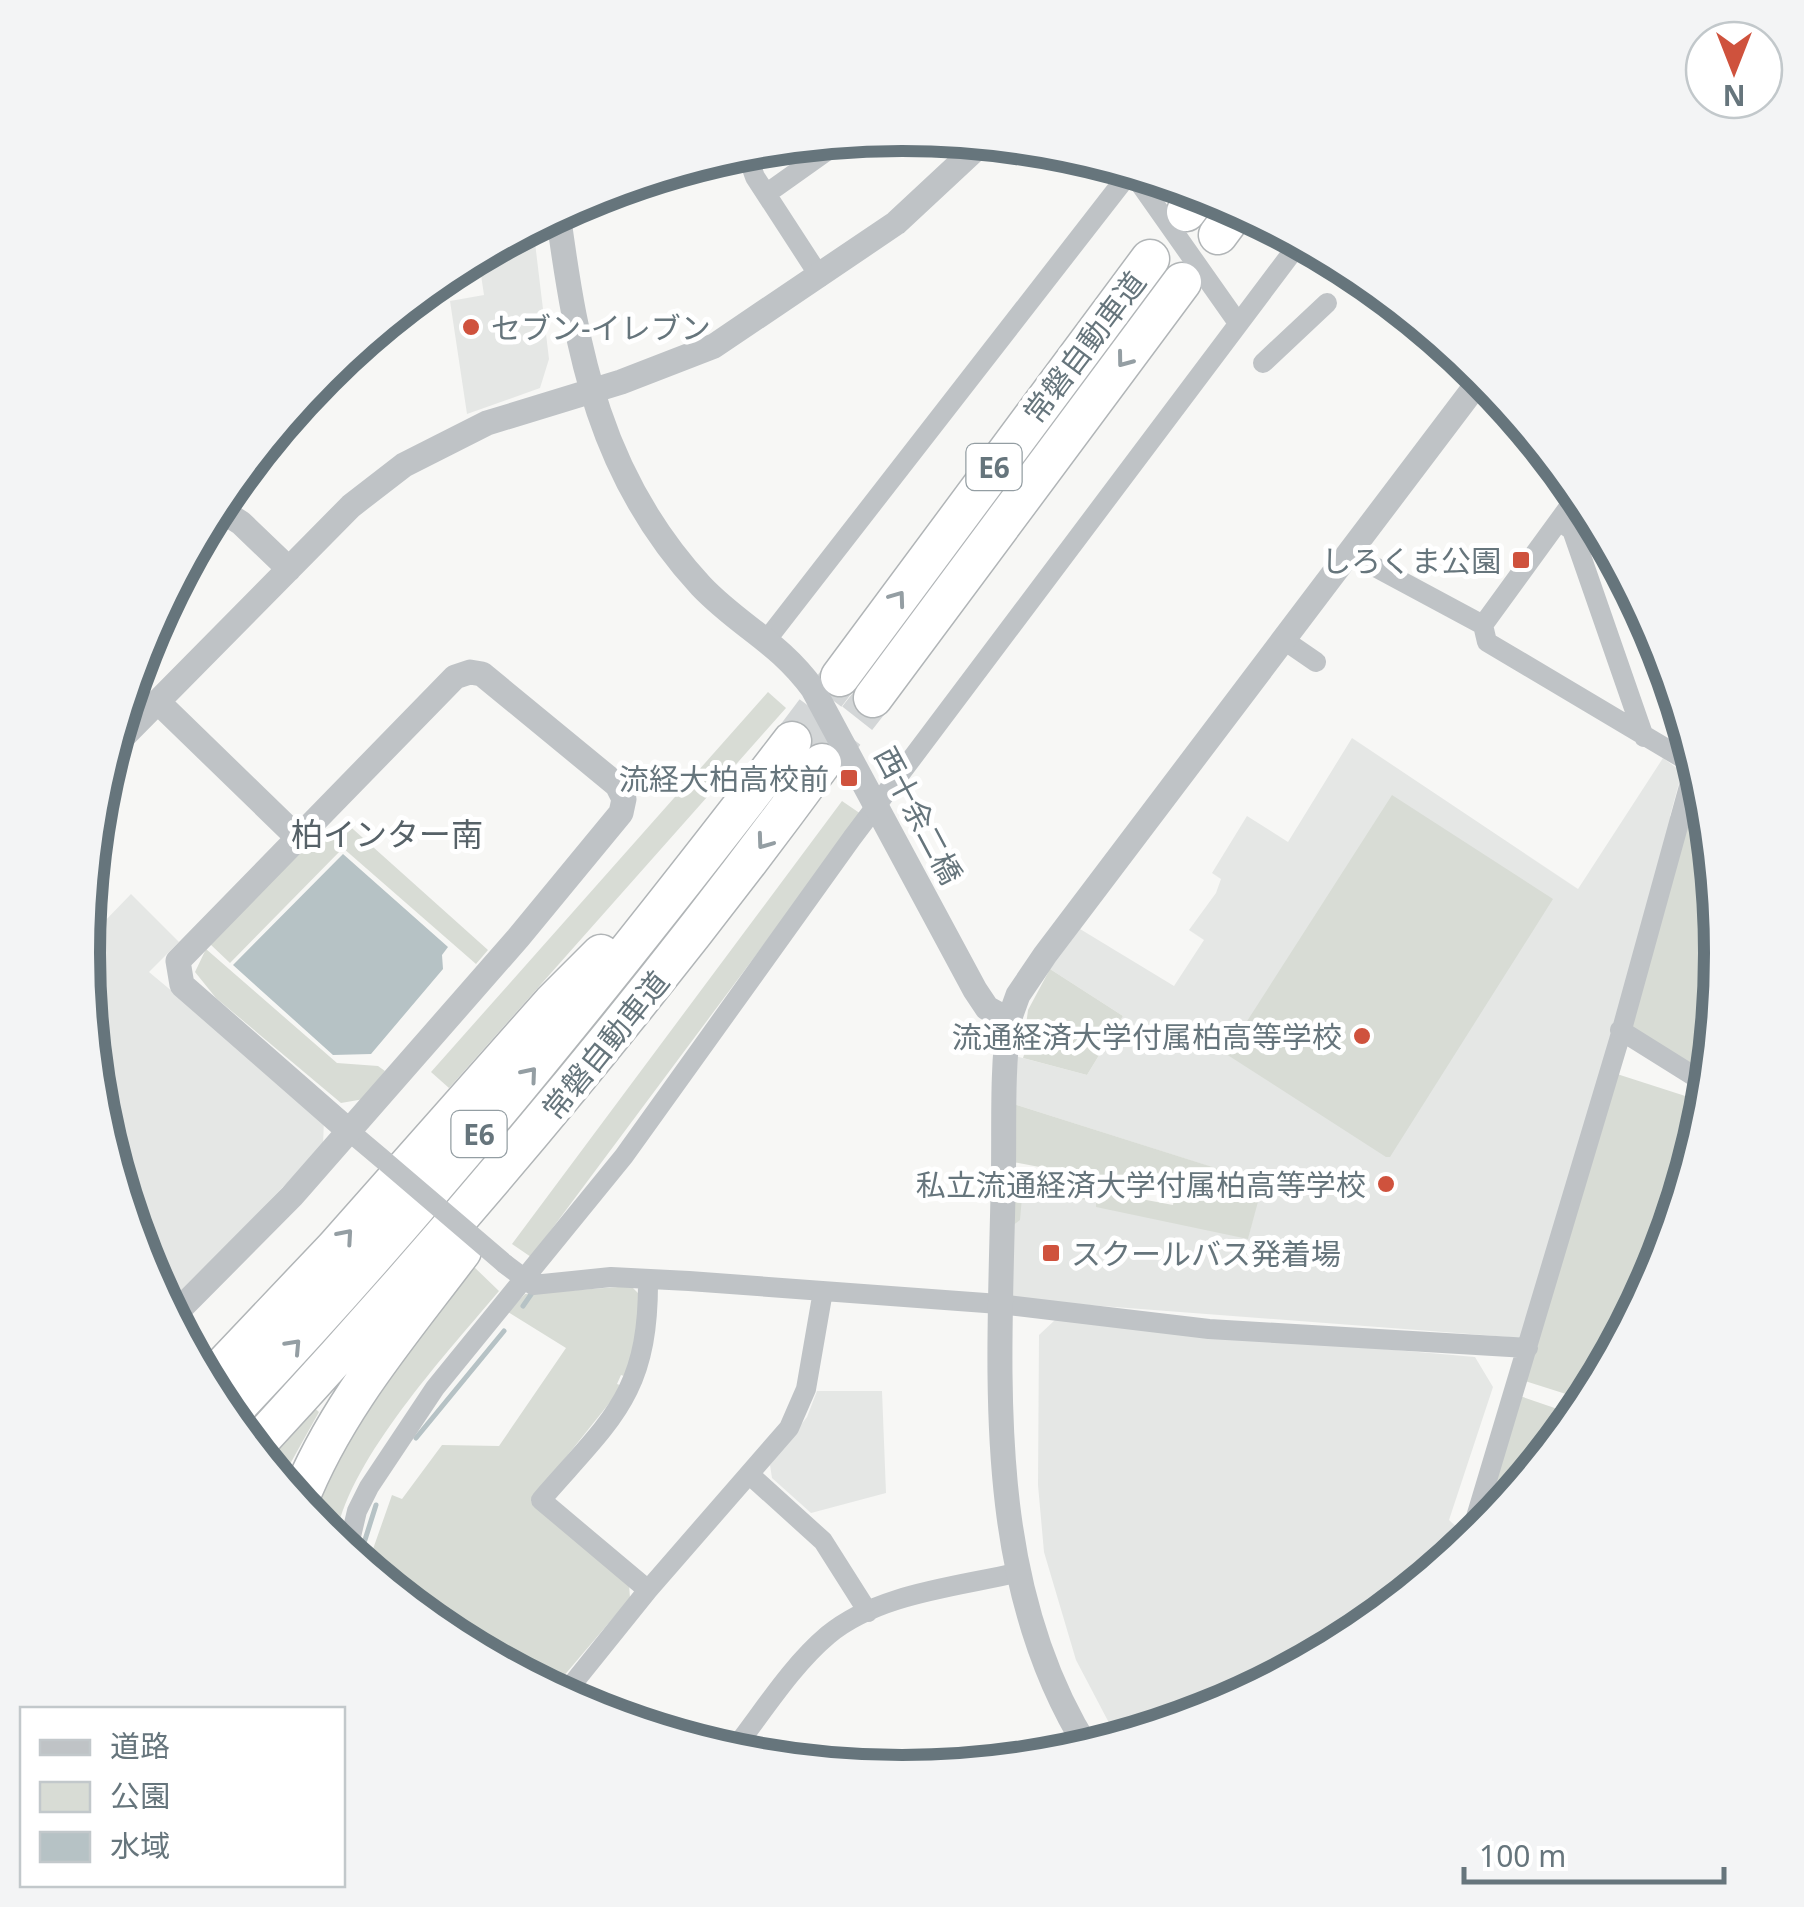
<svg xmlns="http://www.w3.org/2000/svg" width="1804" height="1907" font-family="'Noto Sans','Noto Sans JP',sans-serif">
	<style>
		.built { fill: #e5e7e5 }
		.green { fill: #d8dcd5 }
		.water { fill: #b6c2c5 }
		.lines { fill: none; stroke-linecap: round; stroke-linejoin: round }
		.stream { stroke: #b6c2c5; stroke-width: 5 }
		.motorway-tunnel { stroke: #d3d6d7; stroke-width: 38; stroke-dasharray: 38 19; stroke-linecap: butt }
		.motorway-casing { stroke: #b1b5b7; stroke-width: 41 }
		.minor { stroke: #bfc3c6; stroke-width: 20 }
		.tertiary { stroke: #bfc3c6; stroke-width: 25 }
		.motorway { stroke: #fff; stroke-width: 38 }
		.minor-bridge { stroke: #bfc3c6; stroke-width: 20 }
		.oneway { stroke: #949ea3 }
		.poi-dot { fill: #cf523d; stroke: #fff; stroke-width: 4 }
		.labels { text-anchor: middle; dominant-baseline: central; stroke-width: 10; stroke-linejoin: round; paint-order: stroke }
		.shield { fill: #fff; stroke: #949ea3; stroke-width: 2.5 }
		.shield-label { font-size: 28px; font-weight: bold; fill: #66757c }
		.poi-label { font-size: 30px; fill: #66757c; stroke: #fff; text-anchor: end }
		.street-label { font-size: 30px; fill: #66757c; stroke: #fff }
		.neighbourhood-label { font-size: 32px; fill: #576268; stroke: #fff }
		.rim { fill: none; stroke: #66757c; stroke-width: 12 }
	</style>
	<rect width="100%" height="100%" fill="#f7f7f5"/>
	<path class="built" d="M533,226L549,359L540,388L467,414L450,301L484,295L478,255Z
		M1352,738L1578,889L1663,758L1682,772L1670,816L1677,819L1522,1338L1009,1299L1014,1175L1248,1238L1262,1183L1014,1104L1015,1056L1087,1075L1123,1016L1050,969L1080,929L1174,986L1204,940L1189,930L1216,893L1221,879L1212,873L1247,816L1288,842Z
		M131,894L179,942L149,972L324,1118L323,1146L166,1307L145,1267L98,1113L83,954L87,912L101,925Z
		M1055,1320L1475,1357L1493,1387L1449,1520L1472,1541L1357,1635L1215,1711L1118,1740L1076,1660L1044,1552L1038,1485L1039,1335Z
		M817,1391H882L886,1493L811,1513L772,1478L770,1465L807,1417Z"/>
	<path class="green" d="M768,692L786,708L449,1088L431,1072Z
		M1698,770L1706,794L1721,954L1709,1079L1627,1025Z
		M1392,795L1553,899L1390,1157H1386L1226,1054Z
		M842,801L861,814L531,1257L512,1244Z
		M344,821L488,950L476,964L343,848L230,963L210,944L317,825L330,836Z
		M206,949L337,1063L378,1066L385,1071L364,1099L341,1103L216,998L195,972Z
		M1050,969L1123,1016L1087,1075L1023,1058L1030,1036L1025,1033L1028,1010Z
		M1617,1074L1707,1103L1659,1268L1588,1401L1525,1381Z
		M1014,1104L1263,1183L1248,1239L1096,1207V1200L1022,1197L1020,1220L1012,1226L1014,1175L1173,1205L1175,1193L1013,1162Z
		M472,1265L499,1291C447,1353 344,1464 335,1543L307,1514L318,1469Z
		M631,1286L640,1295L639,1334L627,1377L621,1375L617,1384L623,1386L531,1501L629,1584L630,1598L551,1691L446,1635L366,1569L392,1495L402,1499L442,1445L499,1446L566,1348L508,1312L525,1294Z
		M1517,1395L1578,1416L1507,1502L1497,1493L1490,1523L1483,1502Z
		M311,1405L319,1412L280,1482L260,1457Z"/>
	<path class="water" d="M343,854L448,947L442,955L443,969L371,1054L333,1055L233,965Z"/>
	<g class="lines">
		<path class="stream" d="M523,1306L532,1293
			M416,1438L504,1331
			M358,1562L376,1505"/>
		<path class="motorway-tunnel" d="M792,741L840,677
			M822,763L873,698"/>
		<defs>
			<path id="motorway" d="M1186,212L1201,192
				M1218,235L1238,208
				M840,677L1150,259
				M873,698L1182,282
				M207,1383L335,1248L552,1003L601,954
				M227,1417C430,1203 613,974 792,741
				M253,1448C455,1230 646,1003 822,763
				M298,1503C335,1408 402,1331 462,1251"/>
		</defs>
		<use href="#motorway" class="motorway-casing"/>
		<path class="minor" d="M745,149L755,177L820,277
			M1131,171L1238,323
			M766,194L842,140
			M1450,348L1480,380
			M1263,363L1327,303
			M1559,521L1572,530L1644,737
			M1349,553L1483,625L1487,642L1694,765
			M1483,625L1579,493
			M768,638L1131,171
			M1284,640L1316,662
			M1620,1030L1708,1085
			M349,1131L387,1163
			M505,1264L533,1285L611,1277L689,1281L999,1304L1209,1329L1528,1348
			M648,1279C649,1395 611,1419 541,1500L648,1590L789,1428L806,1389L823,1291
			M750,1475L823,1541L868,1612
			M1486,1527L1476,1517L1619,1040L1696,761
			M347,1553L357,1511L369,1487L435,1388L624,1156L852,838L1300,242
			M603,1715L570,1687L648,1590
			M730,1754C761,1715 790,1667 828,1635C877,1594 955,1587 1016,1573"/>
		<path class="tertiary" d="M558,213C577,354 600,477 701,586C740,627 778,641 813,689L975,990L987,1008L1009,1020
			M216,507L241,523L289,569
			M158,702L296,836
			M112,748L351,506L404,465L487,423L621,382L714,346L896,223L983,142
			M172,1317L292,1196L518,938L621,813L624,799L617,785L482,674L470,672L455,677L178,961L182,985L349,1131
			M1088,1749C984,1584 999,1383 1003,1195C1005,1137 1001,1077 1009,1020L1018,995L1045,955L1483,376"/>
		<use href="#motorway" class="motorway"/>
		<path class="minor-bridge" d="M387,1163L505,1264"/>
	</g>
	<defs><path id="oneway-chevron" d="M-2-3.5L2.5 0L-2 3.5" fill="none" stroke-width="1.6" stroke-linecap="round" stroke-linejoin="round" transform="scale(2.5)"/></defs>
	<g class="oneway">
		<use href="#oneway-chevron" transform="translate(1124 360) rotate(127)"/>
		<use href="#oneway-chevron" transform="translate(898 598) rotate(-54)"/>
		<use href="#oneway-chevron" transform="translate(764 842) rotate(126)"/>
		<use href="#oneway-chevron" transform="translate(530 1074) rotate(-50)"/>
		<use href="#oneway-chevron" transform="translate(346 1236) rotate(-49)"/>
		<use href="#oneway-chevron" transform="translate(294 1346) rotate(-47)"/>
	</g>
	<g class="poi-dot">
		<circle cx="471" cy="327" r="10"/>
		<rect x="1511" y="550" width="20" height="20" rx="5"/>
		<rect x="839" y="768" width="20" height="20" rx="5"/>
		<circle cx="1362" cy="1036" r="10"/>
		<circle cx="1386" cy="1184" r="10"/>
		<rect x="1041" y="1243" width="20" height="20" rx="5"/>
	</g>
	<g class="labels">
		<g class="shield">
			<rect x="966.5" y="444" width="55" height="46" rx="8"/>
			<rect x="451.5" y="1111" width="55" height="46" rx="8"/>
		</g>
		<g class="shield-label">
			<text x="994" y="467">E6</text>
			<text x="479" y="1134">E6</text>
		</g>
		<g class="poi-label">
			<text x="491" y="327" text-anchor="start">セブン-イレブン</text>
			<text x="1501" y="560">しろくま公園</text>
			<text x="829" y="778">流経大柏高校前</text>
			<text x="1342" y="1036">流通経済大学付属柏高等学校</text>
			<text x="1366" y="1184">私立流通経済大学付属柏高等学校</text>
			<text x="1071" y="1253" text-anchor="start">スクールバス発着場</text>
		</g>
		<g class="street-label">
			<text transform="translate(1084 347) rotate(-53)">常磐自動車道</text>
			<text transform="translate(919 815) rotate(62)">西十余二橋</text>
			<text transform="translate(605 1045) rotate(-51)">常磐自動車道</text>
		</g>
		<g class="neighbourhood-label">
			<text x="387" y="833">柏インター南</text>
		</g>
	</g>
	<path d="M0 0H1804V1907H0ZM100 953a802 802 0 1 1 1604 0a802 802 0 1 1-1604 0Z" fill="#f3f4f5" fill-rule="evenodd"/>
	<path class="rim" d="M100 953a802 802 0 1 1 1604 0a802 802 0 1 1-1604 0Z"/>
	<rect x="20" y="1707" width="325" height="180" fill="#ffffff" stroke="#c2c8cb" stroke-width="2.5"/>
	<rect x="40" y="1740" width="50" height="15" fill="#bfc3c6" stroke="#c2c8cb" stroke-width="2.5"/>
	<text x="110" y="1757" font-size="30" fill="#66757c">道路</text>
	<rect x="40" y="1782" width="50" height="30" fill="#d8dcd5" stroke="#c2c8cb" stroke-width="2.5"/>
	<text x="110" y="1807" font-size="30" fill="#66757c">公園</text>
	<rect x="40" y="1832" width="50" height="30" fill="#b6c2c5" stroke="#c2c8cb" stroke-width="2.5"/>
	<text x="110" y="1857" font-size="30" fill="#66757c">水域</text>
	<g transform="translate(1734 70) rotate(180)"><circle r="48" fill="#ffffff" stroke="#c2c8cb" stroke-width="2.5"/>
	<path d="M0-8L18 38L0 25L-18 38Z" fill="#cf523d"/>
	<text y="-15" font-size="28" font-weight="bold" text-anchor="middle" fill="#66757c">N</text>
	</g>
	<path d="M1464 1867v15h260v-15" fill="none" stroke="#66757c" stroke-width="5"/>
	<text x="1479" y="1867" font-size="30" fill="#66757c" stroke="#ffffff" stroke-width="8" paint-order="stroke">100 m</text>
</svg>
